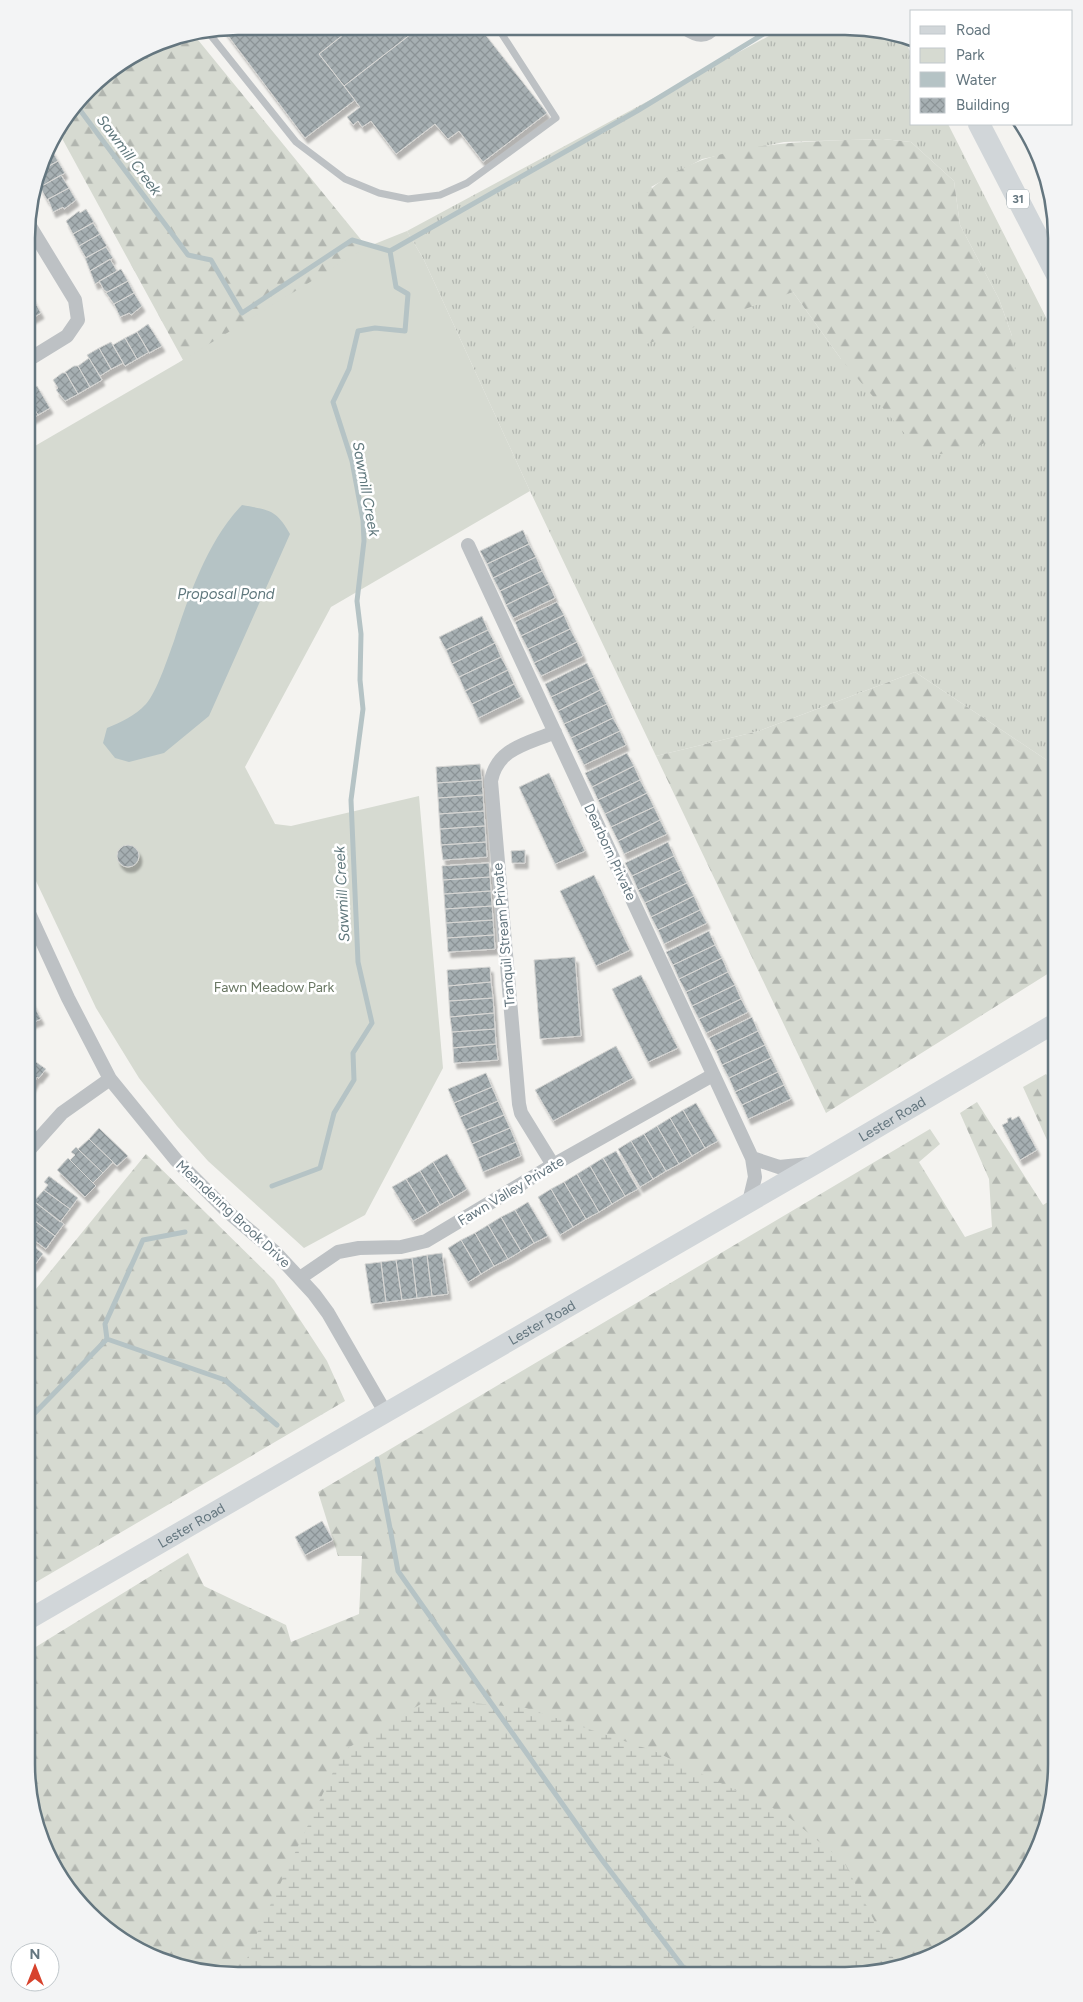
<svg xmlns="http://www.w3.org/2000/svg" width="1083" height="2002" font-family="Figtree,sans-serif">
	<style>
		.grass { fill: url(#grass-tufts); fill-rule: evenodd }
		.forest { fill: url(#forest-firs) }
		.wetland { fill: url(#wetland-marsh) }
		.park { fill: #d6dad1 }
		.water { fill: #b5c3c5 }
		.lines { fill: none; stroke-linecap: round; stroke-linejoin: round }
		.stream { stroke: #b5c3c5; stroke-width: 5 }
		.building { fill: url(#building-cross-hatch); stroke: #d5d5d3; filter: url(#shadow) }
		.service { stroke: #bdc1c4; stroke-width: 7 }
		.minor { stroke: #bdc1c4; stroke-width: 14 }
		.secondary { stroke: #d1d6d9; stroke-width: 20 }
		.primary { stroke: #d1d6d9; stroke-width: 22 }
		.labels { text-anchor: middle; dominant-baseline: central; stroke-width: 5; stroke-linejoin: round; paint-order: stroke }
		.shield { fill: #fff; stroke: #929fa5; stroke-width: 1 }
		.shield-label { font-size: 12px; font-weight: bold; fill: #64767f }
		.street-label { font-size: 14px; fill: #64767f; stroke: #fff }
		.park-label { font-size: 14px; fill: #697763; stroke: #fff }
		.water-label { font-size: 15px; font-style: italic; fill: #60787d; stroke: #fff }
		.rim { fill: none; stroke: #64767f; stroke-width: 2.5 }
	</style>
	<defs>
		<pattern id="grass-tufts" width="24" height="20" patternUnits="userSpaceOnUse" patternTransform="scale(1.25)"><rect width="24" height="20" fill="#d6dad1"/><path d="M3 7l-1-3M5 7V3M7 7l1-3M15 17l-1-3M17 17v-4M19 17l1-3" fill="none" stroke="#b1b5af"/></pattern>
		<pattern id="forest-firs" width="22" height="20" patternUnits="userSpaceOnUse" patternTransform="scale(1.25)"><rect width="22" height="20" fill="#d6dad1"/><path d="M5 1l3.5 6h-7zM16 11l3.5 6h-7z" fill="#b1b5af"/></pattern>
		<pattern id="wetland-marsh" width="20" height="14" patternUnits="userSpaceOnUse" patternTransform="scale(1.25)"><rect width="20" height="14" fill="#d6dad1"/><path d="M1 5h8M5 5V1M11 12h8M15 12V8" fill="none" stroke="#b1b5af"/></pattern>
		<pattern id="building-cross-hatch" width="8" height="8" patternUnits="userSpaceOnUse" patternTransform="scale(1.25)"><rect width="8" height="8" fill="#a6afb2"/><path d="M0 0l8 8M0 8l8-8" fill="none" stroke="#8b9396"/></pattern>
		<filter id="shadow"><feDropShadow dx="3" dy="5.5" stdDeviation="1" flood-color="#0004"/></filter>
	</defs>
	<rect width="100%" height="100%" fill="#f4f3f0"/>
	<path class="grass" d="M780,30H886L902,35L912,55V124H948L1057,339V767L915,672L759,731L656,756L530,491L424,260L407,231ZM883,139L911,142L954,181L960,225L999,299L1012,336L841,359L793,292L651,187L702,159L784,142Z"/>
	<path class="forest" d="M194,35L367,247L418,289L28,475L183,360L58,131L98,79L157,42Z
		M883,139L911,142L954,181L960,225L999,299L1012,336L1017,392L1007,431L971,450L932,455L917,448L841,359L793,292L638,347V202C694,138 804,142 883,139Z
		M915,672L1057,767V968L826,1113L656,756L759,731Z
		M1046,1074L1056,1088V1160L1023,1087Z
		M977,1102L1043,1205L1056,1197V1779L1041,1845L1013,1893L974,1932L914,1964L845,1976L210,1974L144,1954L98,1923L62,1882L38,1833L26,1764V1653L188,1553L204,1586L286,1625L291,1642L359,1614L362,1556H338L318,1492L930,1129L940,1144L919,1162L965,1237L992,1227L989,1179L960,1113Z
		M146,1154L274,1280L327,1361L345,1401L26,1588L27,1300Z"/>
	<path class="wetland" d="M429,1699L526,1708L654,1751L785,1814L844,1862L898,1967L845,1976L241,1974L258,1931L343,1751Z"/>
	<path class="park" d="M407,231L424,260L530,491L331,607L245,767L275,824L291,826L419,796L443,1068L365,1215L304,1248L208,1161L177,1126L139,1078L96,1008L27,862L28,450L183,360L367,247Z"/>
	<path class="water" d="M242,505C269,510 276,509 290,534L209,716L164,753L129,762L115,758L103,743L107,728C121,722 135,716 146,704C157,692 168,657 174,641C189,595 208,540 242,505Z"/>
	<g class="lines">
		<path class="stream" d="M77,106L188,255L211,260L242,313L352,240L390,251L396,287L408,294L405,331L375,328L358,331L349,369L333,402L352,461L363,520L364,541L357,601L361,634L360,680L363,709L351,800L358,962L372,1023L353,1053L354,1080L334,1113L320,1168L272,1186
			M390,251L637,111L770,30
			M107,1339L225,1380L277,1425
			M27,1421L107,1339L105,1324L143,1240L185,1232
			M377,1459L398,1571L602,1860L689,1975"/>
	</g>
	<path class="building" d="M238,26L353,27L319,54L355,100L305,138L223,29Z
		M353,27H420L344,86L319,54Z
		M420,27L480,28L547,113L483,162L459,131L448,139L435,124L396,154L371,121L362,127L358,121L353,125L347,117L360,107L344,86Z
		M51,149L58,161L40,171L46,152Z
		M58,161L65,173L44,185L39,176L40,171Z
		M61,175L69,188L47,200L40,187Z
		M69,188L76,200L64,209L63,207L53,212L48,199Z
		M86,209L94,222L73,234L66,221L79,211L80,213Z
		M93,223L100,234L79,246L73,234Z
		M100,234L107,246L86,258L79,246Z
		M106,247L113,258L90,271L85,258Z
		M110,259L117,271L95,284L90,271Z
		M121,269L128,281L107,292L104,290L99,281Z
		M128,281L134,293L114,304L106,293Z
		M29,292L41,313L29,320L28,293Z
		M134,293L142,306L131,315L129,313L120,317L114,304Z
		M148,324L162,346L149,353L137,332Z
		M137,332L149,352L137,359L125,338Z
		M125,338L137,359L125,366L113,345Z
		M111,342L123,363L111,369L99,348Z
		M99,348L111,369L100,376L87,355Z
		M89,358L102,380L90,387L78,366Z
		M74,366H78L90,387L78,394L65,372Z
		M62,373H66L78,394L65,401L56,390L58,388L53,380Z
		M37,386L50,408L38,415L28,399V391Z
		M28,399L38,415L28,421Z
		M523,530L529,544L487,564L480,551Z
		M529,544L536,557L493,578L487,564Z
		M536,557L542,571L500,591L493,578Z
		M542,571L549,584L506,605L500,591Z
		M549,584L555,598L513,618L506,605Z
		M557,602L564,615L521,636L515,622Z
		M564,615L570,629L528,649L521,636Z
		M482,616L488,630L446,650L439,637Z
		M570,629L577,642L534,663L528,649Z
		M488,630L495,643L452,664L446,650Z
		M577,642L583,656L541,676L534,663Z
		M495,643L501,657L459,677L452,664Z
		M501,657L508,670L465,691L459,677Z
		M587,663L594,677L551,697L545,684Z
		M508,670L514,684L472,704L465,691Z
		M594,677L600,690L558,711L551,697Z
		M514,684L521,697L478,718L472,704Z
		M600,690L607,704L564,724L558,711Z
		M607,704L613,718L571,738L564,724Z
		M613,718L620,731L577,751L571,738Z
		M620,731L626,745L584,765L577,751Z
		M627,753L634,766L592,787L585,773Z
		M480,764L482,780L437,783L436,767Z
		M634,766L640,780L598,800L592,787Z
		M549,773L585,851L555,864L519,787Z
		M482,780L483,795L438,798L437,783Z
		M640,780L647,793L605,814L598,800Z
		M647,793L654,807L611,827L605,814Z
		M483,795L484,811L439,814L438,798Z
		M654,807L660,820L618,841L611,827Z
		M484,811L485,826L440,829L439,814Z
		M660,820L667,834L624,854L618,841Z
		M485,826L486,842L441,845L440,829Z
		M486,842L487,857L443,860L441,845Z
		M668,842L674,856L632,876L625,863Z
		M117 856a11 11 0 1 1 22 0a11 11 0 1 1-22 0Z
		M525,850V863H512L511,851Z
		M674,856L681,870L638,890L632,876Z
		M489,863L490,877L443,880L442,866Z
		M681,870L687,883L645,903L638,890Z
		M594,875L630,950L596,966L560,891Z
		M490,877L491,891L444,894L443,880Z
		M687,883L694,896L651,917L645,903Z
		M491,891L492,906L445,909L444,894Z
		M694,896L700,910L658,930L651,917Z
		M492,906L493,920L446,923L445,909Z
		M700,910L707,923L664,944L658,930Z
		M493,920L494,935L447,938L446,923Z
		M709,931L715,945L673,965L666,952Z
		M494,935L495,949L448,952L447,938Z
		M715,945L722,958L679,979L673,965Z
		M575,957L581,1036L540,1039L534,960Z
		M722,958L728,972L686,992L679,979Z
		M490,967L491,982L448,986L447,970Z
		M728,972L735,985L692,1006L686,992Z
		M641,975L678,1048L648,1062L612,989Z
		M491,982L493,998L449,1001L448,986Z
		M735,985L741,999L699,1019L692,1006Z
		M27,993L41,1019L27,1025Z
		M493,998L494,1013L450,1017L449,1001Z
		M741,999L748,1012L706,1033L699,1019Z
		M494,1013L495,1029L452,1032L450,1017Z
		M752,1017L758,1031L716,1051L709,1038Z
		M495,1029L496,1044L453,1048L452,1032Z
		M758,1031L765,1045L722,1065L716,1051Z
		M496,1044L498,1060L454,1063L453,1048Z
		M765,1045L771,1058L729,1078L722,1065Z
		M616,1046L633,1078L553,1121L535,1090Z
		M771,1058L778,1072L735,1092L729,1078Z
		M33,1060L46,1069L39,1078L37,1077L29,1092L27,1066Z
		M778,1072L784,1085L742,1105L735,1092Z
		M486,1073L492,1087L454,1103L448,1089Z
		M784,1085L791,1099L748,1119L742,1105Z
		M492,1087L498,1101L460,1117L454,1103Z
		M498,1101L504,1115L466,1130L460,1117Z
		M696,1103L718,1141L705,1148L683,1110Z
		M683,1110L705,1148L692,1156L670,1118Z
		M504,1115L510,1128L472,1144L466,1130Z
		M1019,1116L1037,1150L1020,1160L1002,1125L1008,1122L1007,1119L1011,1117L1012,1120Z
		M670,1118L692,1156L679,1164L657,1126Z
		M657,1126L679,1164L666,1171L644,1134Z
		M99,1128L128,1156L117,1166L89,1139Z
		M510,1128L516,1142L478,1158L472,1144Z
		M644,1134L666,1171L653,1179L631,1141Z
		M89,1139L113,1162L103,1173L78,1149Z
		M631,1141L653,1179L640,1187L618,1149Z
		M516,1142L521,1156L483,1172L478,1158Z
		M76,1147L103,1173L93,1183L70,1160L75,1155L71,1152Z
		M616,1151L638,1189L625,1196L603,1158Z
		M447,1154L467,1189L454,1197L433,1162Z
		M68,1158L96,1186L85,1197L57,1170Z
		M603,1158L625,1196L612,1204L590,1166Z
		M433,1162L454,1197L440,1205L420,1171Z
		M590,1166L612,1204L599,1212L577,1174Z
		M420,1171L440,1205L427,1213L406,1179Z
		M577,1174L599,1212L586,1219L564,1182Z
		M49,1176L78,1198L70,1209L44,1190L48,1185L44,1182Z
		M406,1179L427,1213L413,1221L392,1187Z
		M564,1182L586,1219L573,1227L551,1189Z
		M551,1189L573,1227L560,1235L538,1197Z
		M44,1190L70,1209L60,1222L34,1201Z
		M32,1200L64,1224L55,1236L27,1215V1207Z
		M528,1202L548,1236L534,1243L515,1210Z
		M515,1210L534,1243L521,1251L501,1217Z
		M27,1215L55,1236L46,1249L27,1235Z
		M501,1217L521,1251L508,1259L488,1225Z
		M488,1225L508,1259L494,1266L475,1233Z
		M475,1233L494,1266L481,1274L461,1240Z
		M27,1240L43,1254L34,1266L27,1261Z
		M461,1240L481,1274L468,1282L448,1248Z
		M442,1253L448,1294L432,1296L427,1255Z
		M427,1255L432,1296L417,1298L412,1258Z
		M412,1258L417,1298L402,1300L396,1260Z
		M396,1260L402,1300L386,1302L381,1262Z
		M381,1262L386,1302L371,1304L365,1264Z
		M322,1521L333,1540L305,1555L295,1537Z"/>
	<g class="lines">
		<path class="service" d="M683,31C695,39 707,43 717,29
			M208,32L296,142L345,179L379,193L408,199L440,195L467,183L556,118L498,28"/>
		<path class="minor" d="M28,360L67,336L78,320L75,300L28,223
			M468,545L752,1158L755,1177L749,1202
			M27,909L68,998L110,1079L176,1160L228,1212L275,1252L314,1294L328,1313L385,1412
			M27,1152L62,1113L110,1079
			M752,1158L779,1167L809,1164
			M553,1165L521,1113L519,1104L491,781C497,748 527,744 555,732
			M300,1278L338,1252L359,1248L401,1247L426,1241L553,1165L713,1075"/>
		<path class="secondary" id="s1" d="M26,1621L819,1162L1057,1022"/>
		<path class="primary" d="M979,124L1057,275"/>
	</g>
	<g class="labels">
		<rect class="shield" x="1007" y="189.5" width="22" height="19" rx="4"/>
		<g class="shield-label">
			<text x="1018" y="199">31</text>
		</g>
		<g class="street-label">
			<text transform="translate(610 852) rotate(65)">Dearborn Private</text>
			<text transform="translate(504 935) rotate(-95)">Tranquil Stream Private</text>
			<text stroke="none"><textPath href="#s1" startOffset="1001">Lester Road</textPath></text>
			<text transform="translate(511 1191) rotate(-31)">Fawn Valley Private</text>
			<text transform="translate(233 1214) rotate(43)">Meandering Brook Drive</text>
			<text stroke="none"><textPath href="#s1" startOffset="596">Lester Road</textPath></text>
			<text stroke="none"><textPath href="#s1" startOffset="191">Lester Road</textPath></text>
		</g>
		<g class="park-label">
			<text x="274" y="987">Fawn Meadow Park</text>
		</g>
		<g class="water-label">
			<text transform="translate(129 155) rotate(53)">Sawmill Creek</text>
			<text transform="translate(366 489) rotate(80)">Sawmill Creek</text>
			<text x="226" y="594">Proposal Pond</text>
			<text transform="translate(342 894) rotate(-93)">Sawmill Creek</text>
		</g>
	</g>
	<path d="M0 0H1083V2002H0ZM238 35H845A203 203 0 0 1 1048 238V1764A203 203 0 0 1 845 1967H238A203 203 0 0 1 35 1764V238A203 203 0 0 1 238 35Z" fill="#f3f4f5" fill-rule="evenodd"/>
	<path class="rim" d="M238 35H845A203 203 0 0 1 1048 238V1764A203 203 0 0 1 845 1967H238A203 203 0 0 1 35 1764V238A203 203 0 0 1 238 35Z"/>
	<rect x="910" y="10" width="162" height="115" fill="#ffffff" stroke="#c1c8cc"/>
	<rect x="920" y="26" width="25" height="8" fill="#d1d6d9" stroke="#c1c8cc"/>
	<text x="956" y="35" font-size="15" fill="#64767f">Road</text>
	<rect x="920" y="48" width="25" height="15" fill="#d6dad1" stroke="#c1c8cc"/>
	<text x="956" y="60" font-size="15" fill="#64767f">Park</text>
	<rect x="920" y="72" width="25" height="15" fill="#b5c3c5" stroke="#c1c8cc"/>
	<text x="956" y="85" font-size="15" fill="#64767f">Water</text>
	<rect x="920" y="98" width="25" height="15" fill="url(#building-cross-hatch)" stroke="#c1c8cc"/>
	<text x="956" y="110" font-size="15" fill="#64767f">Building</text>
	<g transform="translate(35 1967)"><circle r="24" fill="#ffffff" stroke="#c1c8cc"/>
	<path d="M0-4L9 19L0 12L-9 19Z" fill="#d7422c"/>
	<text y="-8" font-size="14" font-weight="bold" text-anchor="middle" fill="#64767f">N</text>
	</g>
</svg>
